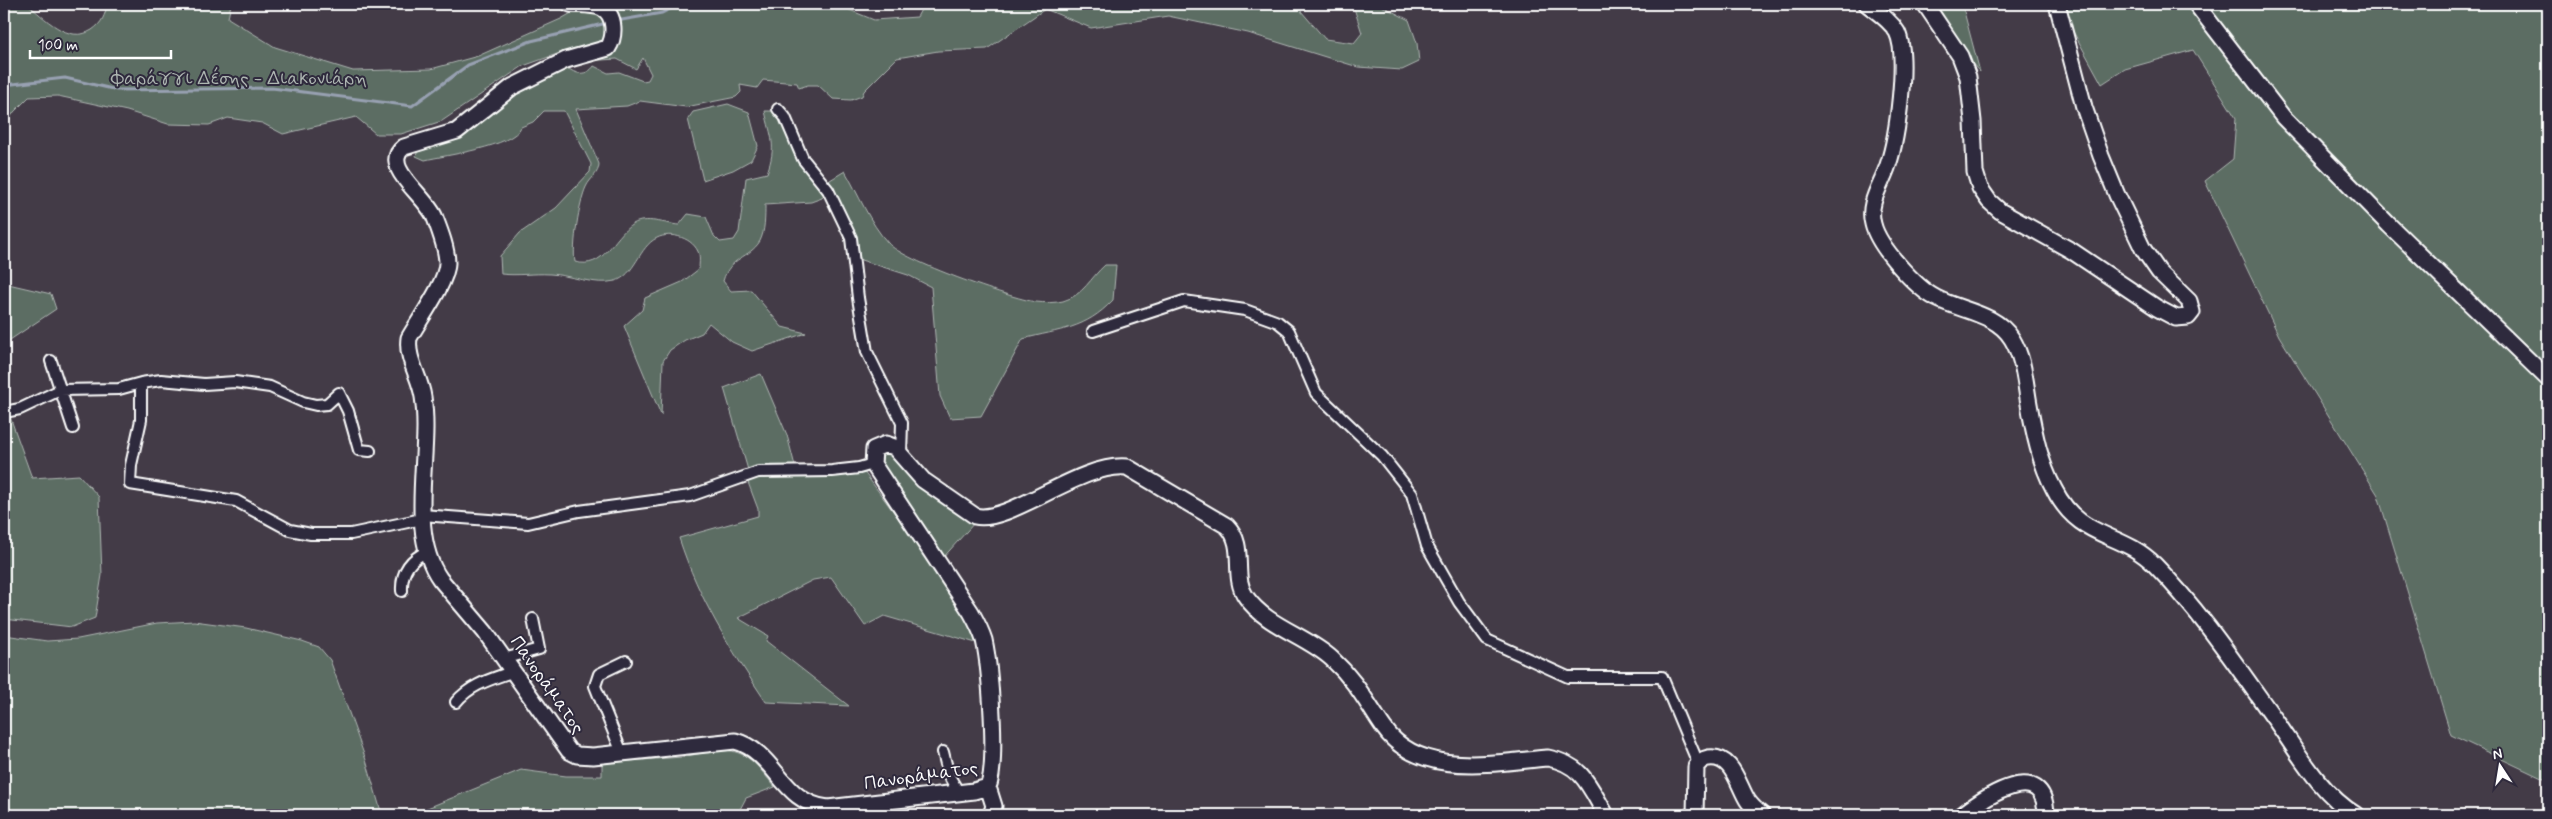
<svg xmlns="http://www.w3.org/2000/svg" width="2552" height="819" font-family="Mynerve,sans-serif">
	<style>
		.green { fill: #5c6d64; stroke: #aeb6b2 }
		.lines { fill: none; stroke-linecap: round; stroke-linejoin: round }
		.stream { stroke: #98a1b2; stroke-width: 3 }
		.street-casing { stroke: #fff; stroke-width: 14 }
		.secondary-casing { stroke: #fff; stroke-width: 19 }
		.street { stroke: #2f2a3d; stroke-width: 10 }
		.secondary { stroke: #2f2a3d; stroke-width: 15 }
		.labels { text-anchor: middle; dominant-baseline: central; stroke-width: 4; stroke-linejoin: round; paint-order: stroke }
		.park-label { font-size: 19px; fill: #aeb6b2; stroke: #2f2a3d }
		.street-label { font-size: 19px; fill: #fff; stroke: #2f2a3d }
	</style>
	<rect width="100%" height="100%" fill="#433b47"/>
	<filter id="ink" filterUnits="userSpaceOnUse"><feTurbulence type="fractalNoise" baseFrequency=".02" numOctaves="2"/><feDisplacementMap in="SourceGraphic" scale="10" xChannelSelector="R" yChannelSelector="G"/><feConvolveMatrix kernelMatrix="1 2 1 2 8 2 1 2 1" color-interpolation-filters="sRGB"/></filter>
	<g filter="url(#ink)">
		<path class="green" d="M4,4H27C44,17 68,45 92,30C102,23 105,16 107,4H231L228,18L275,47L353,71L431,69L478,56L561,19L587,4H835L874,20L917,17L924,4H1295L1325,39L1354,43L1362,33L1353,5L1378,4L1409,20L1417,43L1419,62L1402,70L1358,67L1248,33L1168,16L1091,28L1045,9L987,49L938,51L897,58L864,91L862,96L851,100L833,99L818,85H808L799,88L797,83L763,80L757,88L740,85L741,92L736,97L686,107L640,101L627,106L576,109L599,164C599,174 590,178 586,187C579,202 572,247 575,262C605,270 612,237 633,224C646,216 665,224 679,225L688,214L706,217L714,236L720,242L734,240L739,232L746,178L767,173C777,145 771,138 765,111H774L781,119L825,194L822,198L811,202L765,205C765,217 765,231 760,241C749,259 730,256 723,281L731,291L751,290L782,327L806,333L752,351L732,342L709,323L702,333L685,340L670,350L663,361L661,415L624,326L642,310L645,298L682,282L699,269C699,265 700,258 699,254C694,238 671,231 657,238C639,246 635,276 615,281C595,286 570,275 550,274C533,273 517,276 501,274L500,256L520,233L556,208L590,172L591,164L564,111H544L533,122L521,127C513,147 446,155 425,160L416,156L418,150L507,93L567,67C575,75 587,76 594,66L608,73L619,72L643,81L648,80L651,74L643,58L636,69L617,59L586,61L560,53L523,66L442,121L401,134H376L356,117L283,134L262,123L228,118L209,125L168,124L127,111L58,96L29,97L14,112L4,127Z
			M1917,4H1962L1980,72Z
			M2058,4H2548V781L2451,735L2378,495L2279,336L2205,181L2233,159L2236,118L2193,50L2125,69L2102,84Z
			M728,104L749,112L758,146L751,160L733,170L703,180L688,119L693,112Z
			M845,171C859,195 869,222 888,243C903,261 1010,298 1036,302C1044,303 1055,303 1063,301C1084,295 1090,278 1105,265H1116L1113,300C1085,330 1060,329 1023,339L981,416L950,418L940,396L931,287L908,275L861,260L827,184L830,180Z
			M4,283L51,294L56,309L4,344Z
			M761,374L787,435L795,466L748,470L724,388Z
			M4,400L32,478L79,475L99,497L102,575L95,618L72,627L4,619Z
			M886,448L975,522L941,560L887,482L876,453Z
			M864,472L910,534L969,625L976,643L884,616L865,626L831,577L813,580L738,618L768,636L766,641L849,706L766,702C730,648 699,600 679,538L758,516V509L746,477Z
			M194,621L246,628L302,641L319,647L330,660L366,760L382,815H4V635L47,641L78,639L157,623Z
			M718,750C748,749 757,766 775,787L746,798L737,815H410L521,770L566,776H602V763L682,757Z"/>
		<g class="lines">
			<path class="stream" d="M616,21L662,13L680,4
				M4,85L65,78L117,90L272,88L412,106L468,65L531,41L607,23"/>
			<defs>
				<path id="street" d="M778,109L785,117L803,159L828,190L851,238L858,298L867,352L902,423L901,454
					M1093,331L1184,301L1245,310L1278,322L1289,331L1316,393L1382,456L1412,494L1427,546L1459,602L1487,640L1568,677H1662L1698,763
					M51,361L73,428
					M141,383L161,380L204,384L235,382L270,387L303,402L316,405L327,404L339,393L348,411L359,450L370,451
					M4,412L20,409L60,390L119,389L141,383V420L131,465L130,484L236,501L290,530L311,534H351L422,519
					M422,515L528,523L579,511L690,496L758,472L832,471L859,468L873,464
					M402,591C401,571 410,559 428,551
					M504,659L539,649L533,619
					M456,702C471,684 492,679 514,671
					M943,752L949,776L959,793
					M622,753L595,686L599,674L626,661"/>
				<path id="secondary" d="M570,4C579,5 594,4 602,8C616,15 615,37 608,48L566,60L512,87L457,131L404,147C379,167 427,196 435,218C440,231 447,249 447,263C447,282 419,320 409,338C406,359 420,376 423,397C432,452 406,531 440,579L485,632L569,751L577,755L593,756L735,741C776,752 781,803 828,808L974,791L988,787C998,764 990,667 984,640C981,630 976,621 971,612L873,464L874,449L886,444L894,447L923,480L975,516C1008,525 1081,462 1127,467L1227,526C1247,546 1231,576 1246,597C1267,627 1306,635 1332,659C1357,682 1366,702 1384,728C1420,779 1496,762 1548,758C1583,764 1590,788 1606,815
					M1867,4C1877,12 1890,20 1897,32C1909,56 1897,139 1888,165C1882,184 1867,203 1873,224C1878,246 1916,288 1936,298C1961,311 1996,313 2012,339C2024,359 2025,382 2029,404C2034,433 2040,463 2054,489C2080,541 2120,530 2155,565C2201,612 2238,668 2276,721C2299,754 2321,794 2356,815
					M1925,4L1960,56L1968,77L1973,121L1975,172L1980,188L1989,201L2000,211L2072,251L2157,308L2176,318L2188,317L2192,312L2189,301L2159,272L2143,249L2117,195L2101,156L2084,107L2057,4
					M2196,4L2283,117L2389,225L2548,379
					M988,787L994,806L991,815
					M1695,815L1696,767C1699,762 1703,759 1708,758C1733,754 1738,786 1748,801C1752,807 1757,811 1762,815
					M1962,815C1985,797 2045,757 2046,815"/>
			</defs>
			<use href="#street" class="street-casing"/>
			<use href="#secondary" class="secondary-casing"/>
			<use href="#street" class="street"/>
			<use href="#secondary" class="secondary"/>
		</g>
	</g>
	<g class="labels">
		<g class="park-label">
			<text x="239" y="78">Φαράγγι Δέσης - Διακονιάρη</text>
		</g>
		<g class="street-label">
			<text transform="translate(547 685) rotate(55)">Πανοράματος</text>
			<text transform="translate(921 776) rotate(-8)">Πανοράματος</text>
		</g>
	</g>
	<rect width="2552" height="819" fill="none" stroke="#2f2a3d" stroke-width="20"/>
	<rect x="10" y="10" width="2532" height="799" fill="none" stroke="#fff" stroke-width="2" filter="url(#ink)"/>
	<g transform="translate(2500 766) rotate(348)" stroke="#2f2a3d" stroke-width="4" paint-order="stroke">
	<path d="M0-4L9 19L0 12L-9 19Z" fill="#ffffff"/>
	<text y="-8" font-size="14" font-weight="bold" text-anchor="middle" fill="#ffffff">N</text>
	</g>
	<path d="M30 50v8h141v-8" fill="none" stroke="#ffffff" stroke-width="2.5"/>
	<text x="38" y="50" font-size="15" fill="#ffffff" stroke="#2f2a3d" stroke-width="4" paint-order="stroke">100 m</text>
</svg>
